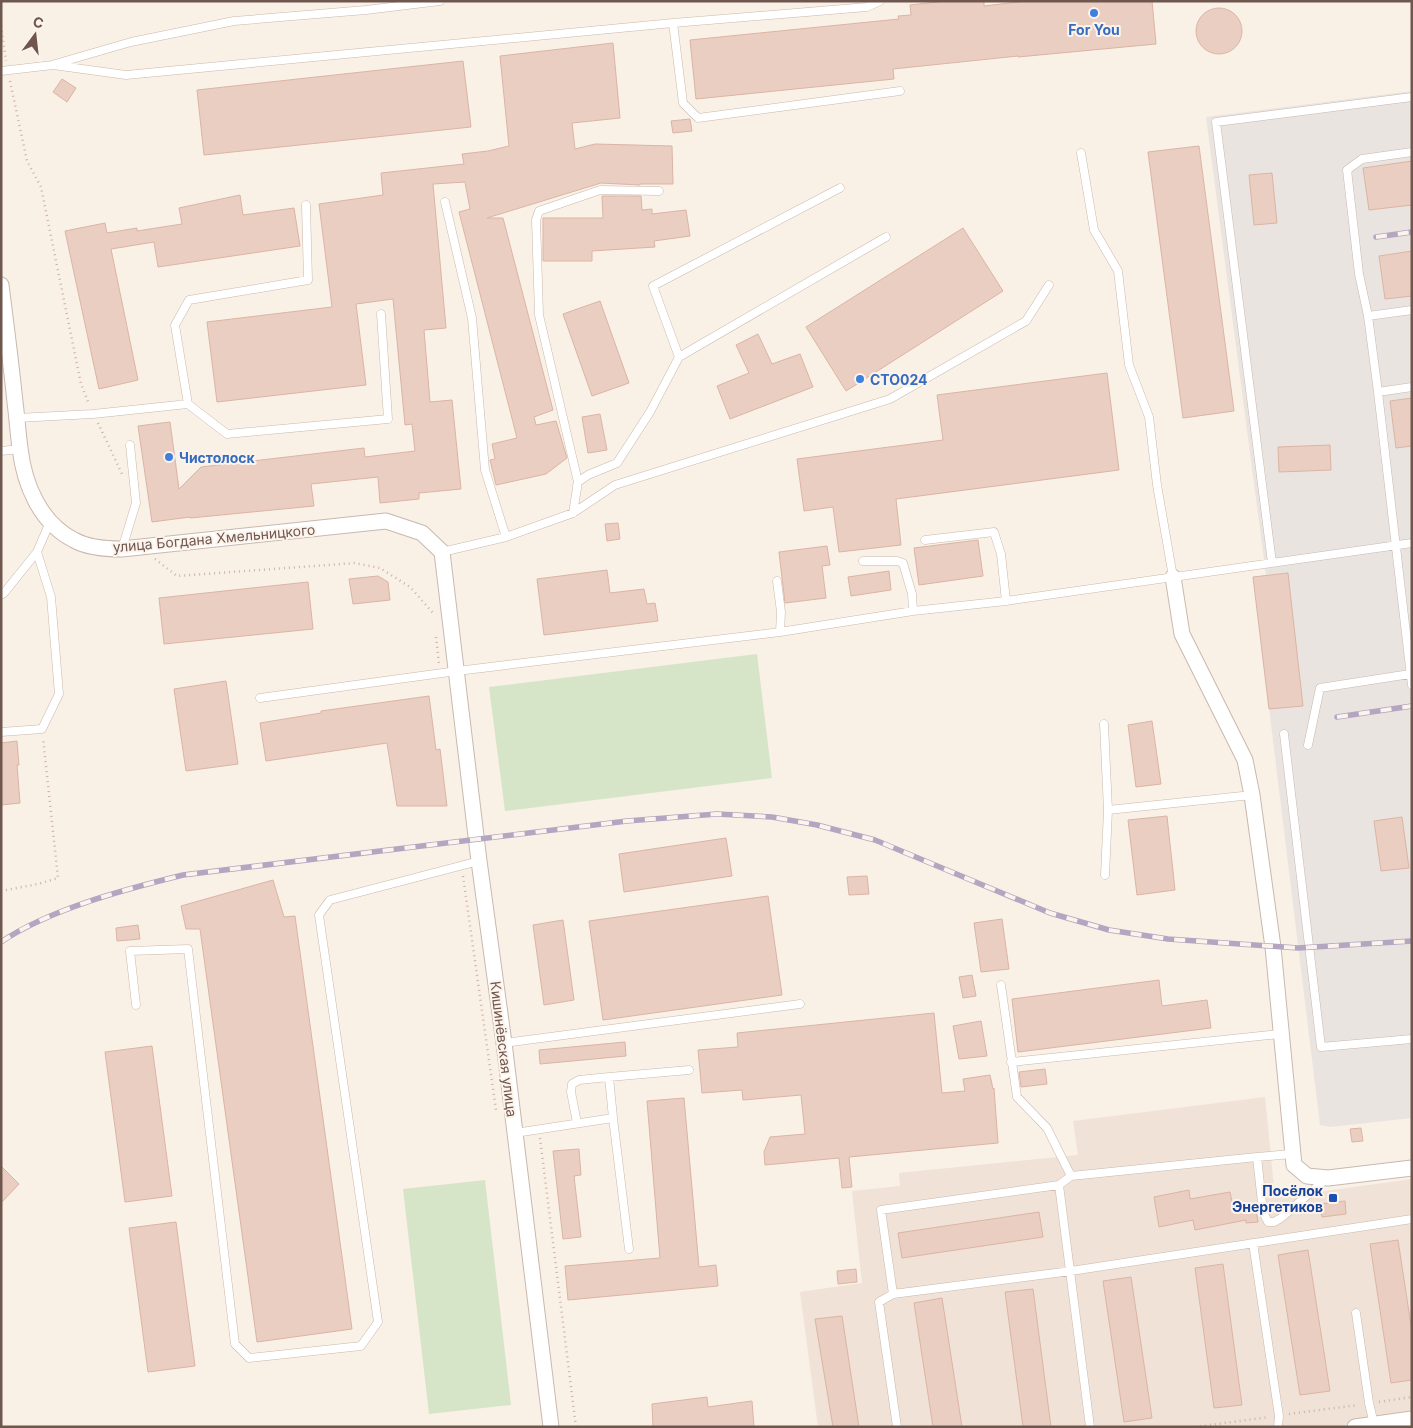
<svg xmlns="http://www.w3.org/2000/svg" width="1413" height="1428" font-family="Inter,sans-serif">
	<style>
		.residential { fill: #f0e2d6 }
		.industrial { fill: #eae4e0 }
		.green { fill: #d6e5c7 }
		.building { fill: #ebcec2; stroke: #dbb4a4 }
		.lines { fill: none; stroke-linecap: round; stroke-linejoin: round }
		.service-casing { stroke: #c9b8ae; stroke-width: 9 }
		.minor-casing { stroke: #c9b8ae; stroke-width: 17 }
		.path { stroke: #cfb2a5; stroke-width: 2.5; stroke-dasharray: 1 4; stroke-linecap: butt }
		.service { stroke: #fff; stroke-width: 8 }
		.minor { stroke: #fff; stroke-width: 15 }
		.rail-casing { stroke: #b2a6c1; stroke-width: 5.5 }
		.rail { stroke: #fcf4ec; stroke-width: 4; stroke-dasharray: 11; stroke-linecap: butt }
		.shop-dot { fill: #3f7fe0; stroke: #fcf4ec; stroke-width: 2 }
		.transit-dot { fill: #1a4fb4; stroke: #fcf4ec; stroke-width: 2 }
		.labels { text-anchor: middle; dominant-baseline: central; stroke-width: 4; stroke-linejoin: round; paint-order: stroke }
		.shop-label { font-size: 14px; font-weight: bold; fill: #366cbe; stroke: #fcf4ec; text-anchor: start }
		.street-label { font-size: 14px; fill: #6f574e; stroke: #fcf4ec }
		.transit-label { font-size: 14px; font-weight: bold; fill: #164399; stroke: #fcf4ec; text-anchor: end }
	</style>
	<rect width="100%" height="100%" fill="#f9f0e6"/>
	<path class="residential" d="M1265,1097L1275,1198L1412,1179V1427H818L800,1292L862,1283L852,1191L900,1186L899,1173L1078,1155L1073,1121Z"/>
	<path class="industrial" d="M1412,91V1118L1330,1127L1320,1125L1253,577L1266,575L1206,117Z"/>
	<path class="green" d="M757,654L772,778L505,811L489,687Z
		M485,1180L511,1405L429,1414L403,1189Z"/>
	<path class="building" d="M946,1H984V6L1026,1H1152L1156,44L1018,57V56L893,69L894,79L696,99L690,40L899,19L898,16L911,15L910,5Z
		M1196 31a23 23 0 1 1 46 0a23 23 0 1 1-46 0Z
		M613,43L620,118L572,123L575,149L595,144L672,146L673,184H640V185L601,183L487,218H503L553,410L534,417L536,425L556,421L567,458L546,474L496,485L490,460L495,459L492,444L517,438L459,212L470,209L465,182L433,184L446,328L424,330L430,402L452,400L461,489L419,493V499L380,503L378,477L311,484L314,506L190,518V517L152,522L138,426L170,422L179,489L201,467L364,448L365,457L415,451L412,424L405,425L393,299L356,304L366,385L217,402L207,322L332,307L319,204L383,195L381,173L464,164L462,154L488,151L509,146L500,56Z
		M463,61L471,127L204,155L197,90Z
		M62,79L76,88L67,102L53,92Z
		M690,119L692,131L673,133L671,121Z
		M1199,146L1234,411L1183,418L1148,152Z
		M1412,161V205L1369,210L1363,168Z
		M1272,173L1277,223L1254,225L1249,175Z
		M240,195L243,215L294,208L300,246L158,267L154,242L111,249L138,380L99,389L65,231L105,223L107,233L137,228V231L182,224L179,208Z
		M602,196H641L642,210L652,209V214L686,210L690,236L654,241L655,247L592,251V261H543V218H603Z
		M963,228L1003,291L846,391L806,327Z
		M1412,251V296L1385,299L1379,256Z
		M600,301L629,383L592,396L563,314Z
		M758,334L772,364L800,354L813,387L730,419L717,386L749,373L736,345Z
		M1107,373L1119,470L896,499L901,545L839,552L833,507L804,511L797,459L943,440L937,395Z
		M1412,398V446L1396,448L1390,401Z
		M600,414L607,450L588,453L582,417Z
		M1330,445L1331,470L1279,472L1278,447Z
		M618,523L620,539L607,541L605,524Z
		M978,540L983,576L919,585L914,548Z
		M827,546L830,565L822,566L826,598L785,603L779,552Z
		M607,570L610,593L644,589L647,604L655,603L658,621L544,635L537,579Z
		M889,571L891,590L851,596L848,577Z
		M1288,573L1303,706L1269,709L1253,577Z
		M378,576L388,582L390,600L353,604L349,579Z
		M308,582L313,629L164,644L159,598Z
		M226,681L238,764L186,771L174,689Z
		M429,696L436,750L440,749L447,806H397L387,743L266,761L260,723L321,713V711Z
		M1152,721L1161,784L1136,787L1128,725Z
		M17,741L19,765H17L20,803L1,805V743Z
		M1167,816L1175,890L1137,895L1128,820Z
		M1402,817L1409,868L1381,871L1374,821Z
		M726,838L732,876L624,892L619,854Z
		M867,876L869,894L849,895L847,877Z
		M273,880L284,917L295,916L352,1329L257,1342L200,929H186L181,906Z
		M768,896L782,995L603,1020L589,921Z
		M1002,919L1009,969L981,972L974,923Z
		M563,920L574,1000L544,1005L533,925Z
		M138,925L140,939L117,941L116,928Z
		M972,975L976,996L963,998L959,977Z
		M1159,980L1162,1006L1207,1000L1211,1028L1018,1052L1012,999Z
		M934,1013L942,1093L965,1091L963,1079L990,1075L993,1089L994,1088L998,1143L849,1157L852,1187L842,1188L839,1158L765,1165L764,1152L770,1137L805,1134L801,1095L743,1100L742,1090L702,1093L698,1050L738,1047L737,1033Z
		M981,1021L987,1056L959,1059L953,1026Z
		M625,1042L626,1056L540,1064L539,1050Z
		M152,1046L172,1196L125,1202L105,1052Z
		M1045,1069L1047,1084L1021,1087L1019,1072Z
		M684,1098L699,1267L716,1265L718,1286L568,1300L565,1266L660,1258L647,1101Z
		M1361,1128L1363,1141L1352,1142L1350,1129Z
		M579,1149L581,1175L574,1176L581,1237L563,1239L553,1151Z
		M1,1166L19,1184L1,1203Z
		M1189,1190L1190,1199L1230,1192L1233,1207L1255,1204L1258,1222L1246,1223V1220L1195,1230L1193,1220L1159,1227L1154,1197Z
		M1345,1201L1346,1214L1322,1217L1320,1204Z
		M1039,1212L1043,1237L902,1258L898,1233Z
		M176,1222L195,1366L148,1372L129,1228Z
		M1398,1240L1412,1332V1380L1391,1383L1370,1244Z
		M1308,1250L1330,1391L1300,1395L1278,1255Z
		M1223,1264L1242,1405L1214,1408L1195,1268Z
		M856,1269L857,1282L838,1284L837,1271Z
		M1131,1277L1152,1418L1124,1422L1103,1281Z
		M1033,1289L1051,1427H1023L1005,1292Z
		M942,1298L962,1427H933L914,1303Z
		M842,1316L859,1427H833L815,1319Z
		M707,1397L708,1407L752,1401L754,1427H653L652,1404Z"/>
	<g class="lines">
		<defs>
			<path id="service" d="M673,23L867,7L880,1
				M55,64L131,42L234,21L366,10L440,1
				M1,71L53,65L126,75L673,23L683,103L698,118L900,91
				M1412,152L1362,159L1347,170L1359,274L1368,316L1378,392L1412,685
				M1081,153L1094,230L1118,271L1129,365L1149,417L1157,485L1173,577
				M445,202L472,318L485,470L506,537
				M1368,316L1412,310
				M679,357L653,286L840,188
				M1378,392L1412,387
				M188,404L227,434L388,419L381,314
				M17,418L93,414L188,404L175,325L189,300L308,280L306,205
				M1,451L20,449
				M577,486L578,482L539,315L536,220L539,211L600,190L659,191
				M573,513L578,482L588,475L617,463L650,412L679,357L886,237
				M925,540L994,532L1001,554L1006,601
				M122,549L136,503L130,445
				M442,552L506,537L573,513L615,485L890,399L1026,321L1049,285
				M863,561H897L903,563L912,594L913,611
				M1272,563L1216,122L1412,97
				M777,581L781,612L780,632
				M1,595L4,593L37,552L50,522
				M260,698L457,671L780,632L913,611L1006,601L1412,543
				M1104,724L1108,810
				M1,732L42,729L59,694L51,597L37,552
				M1284,734L1321,1047L1412,1039
				M1308,745L1320,688L1410,674
				M1105,875L1108,810L1252,795
				M1001,985L1017,1097L1047,1128L1071,1176L1059,1185L1090,1427
				M136,1005L130,951L188,949L235,1344L249,1358L361,1346L378,1322L319,915L330,900L479,861
				M504,1043L800,1004
				M1011,1062L1280,1034
				M613,1118L609,1077L689,1070
				M577,1123L571,1092L572,1084L579,1080L609,1077
				M515,1133L613,1118L629,1249
				M1292,1154L1257,1157L1263,1212L1268,1222H1274L1281,1218L1326,1179
				M1253,1243L1279,1416L1278,1427
				M893,1294L881,1210L1059,1185L1071,1176L1257,1157
				M1356,1313L1369,1403L1374,1424
				M897,1427L879,1302L893,1294L1071,1271L1412,1219"/>
			<path id="minor" d="M1,285C6,324 11,363 15,402C17,418 18,433 20,448C24,484 40,523 74,540C88,548 106,549 122,549L386,521L422,533L442,552L479,861L504,1043L551,1427
				M1173,577L1182,634L1245,760L1252,795L1273,947L1294,1165L1307,1176L1328,1178L1412,1168
				M1355,1427L1412,1419"/>
		</defs>
		<use href="#service" class="service-casing"/>
		<use href="#minor" class="minor-casing"/>
		<path class="path" d="M1,26L6,61
			M10,81L27,161L41,187L81,384L89,404
			M98,423L122,474
			M155,559L177,576L355,563L380,568L410,587L434,614
			M436,637L439,664
			M463,876L496,1110
			M1,891L38,884L58,878L43,738
			M540,1138L576,1427
			M1379,1402L1412,1397
			M1289,1414L1358,1405
			M1195,1427L1269,1417"/>
		<use href="#service" class="service"/>
		<use href="#minor" class="minor"/>
		<defs>
			<path id="rail" d="M1376,237L1412,232
				M1337,717L1412,706
				M1,942C50,909 126,889 183,875L627,821L717,814L772,817L817,825L875,840L1050,913L1109,930L1168,939L1298,948L1412,941"/>
		</defs>
		<use href="#rail" class="rail-casing"/>
		<use href="#rail" class="rail"/>
	</g>
	<g class="shop-dot">
		<circle cx="1094" cy="13" r="5"/>
		<circle cx="860" cy="379" r="5"/>
		<circle cx="169" cy="457" r="5"/>
	</g>
	<rect class="transit-dot" x="1328" y="1193" width="10" height="10" rx="2.5"/>
	<g class="labels">
		<g class="shop-label">
			<text x="1094" y="29" text-anchor="middle">For You</text>
			<text x="870" y="379">СТО024</text>
			<text x="179" y="457">Чистолоск</text>
		</g>
		<g class="street-label">
			<text transform="translate(214 538) rotate(-5)">улица Богдана Хмельницкого</text>
			<text transform="translate(504 1049) rotate(83)">Кишинёвская улица</text>
		</g>
		<g class="transit-label">
			<text x="1323" y="1190">Посёлок<tspan x="1323" dy="16">Энергетиков</tspan></text>
		</g>
	</g>
	<rect width="1413" height="1428" fill="none" stroke="#6f574e" stroke-width="5"/>
	<g transform="translate(35 35) rotate(15)" stroke="#fcf4ec" stroke-width="4" paint-order="stroke">
	<path d="M0-4L9 19L0 12L-9 19Z" fill="#6f574e"/>
	<text y="-8" font-size="14" font-weight="bold" text-anchor="middle" fill="#6f574e">С</text>
	</g>
</svg>
